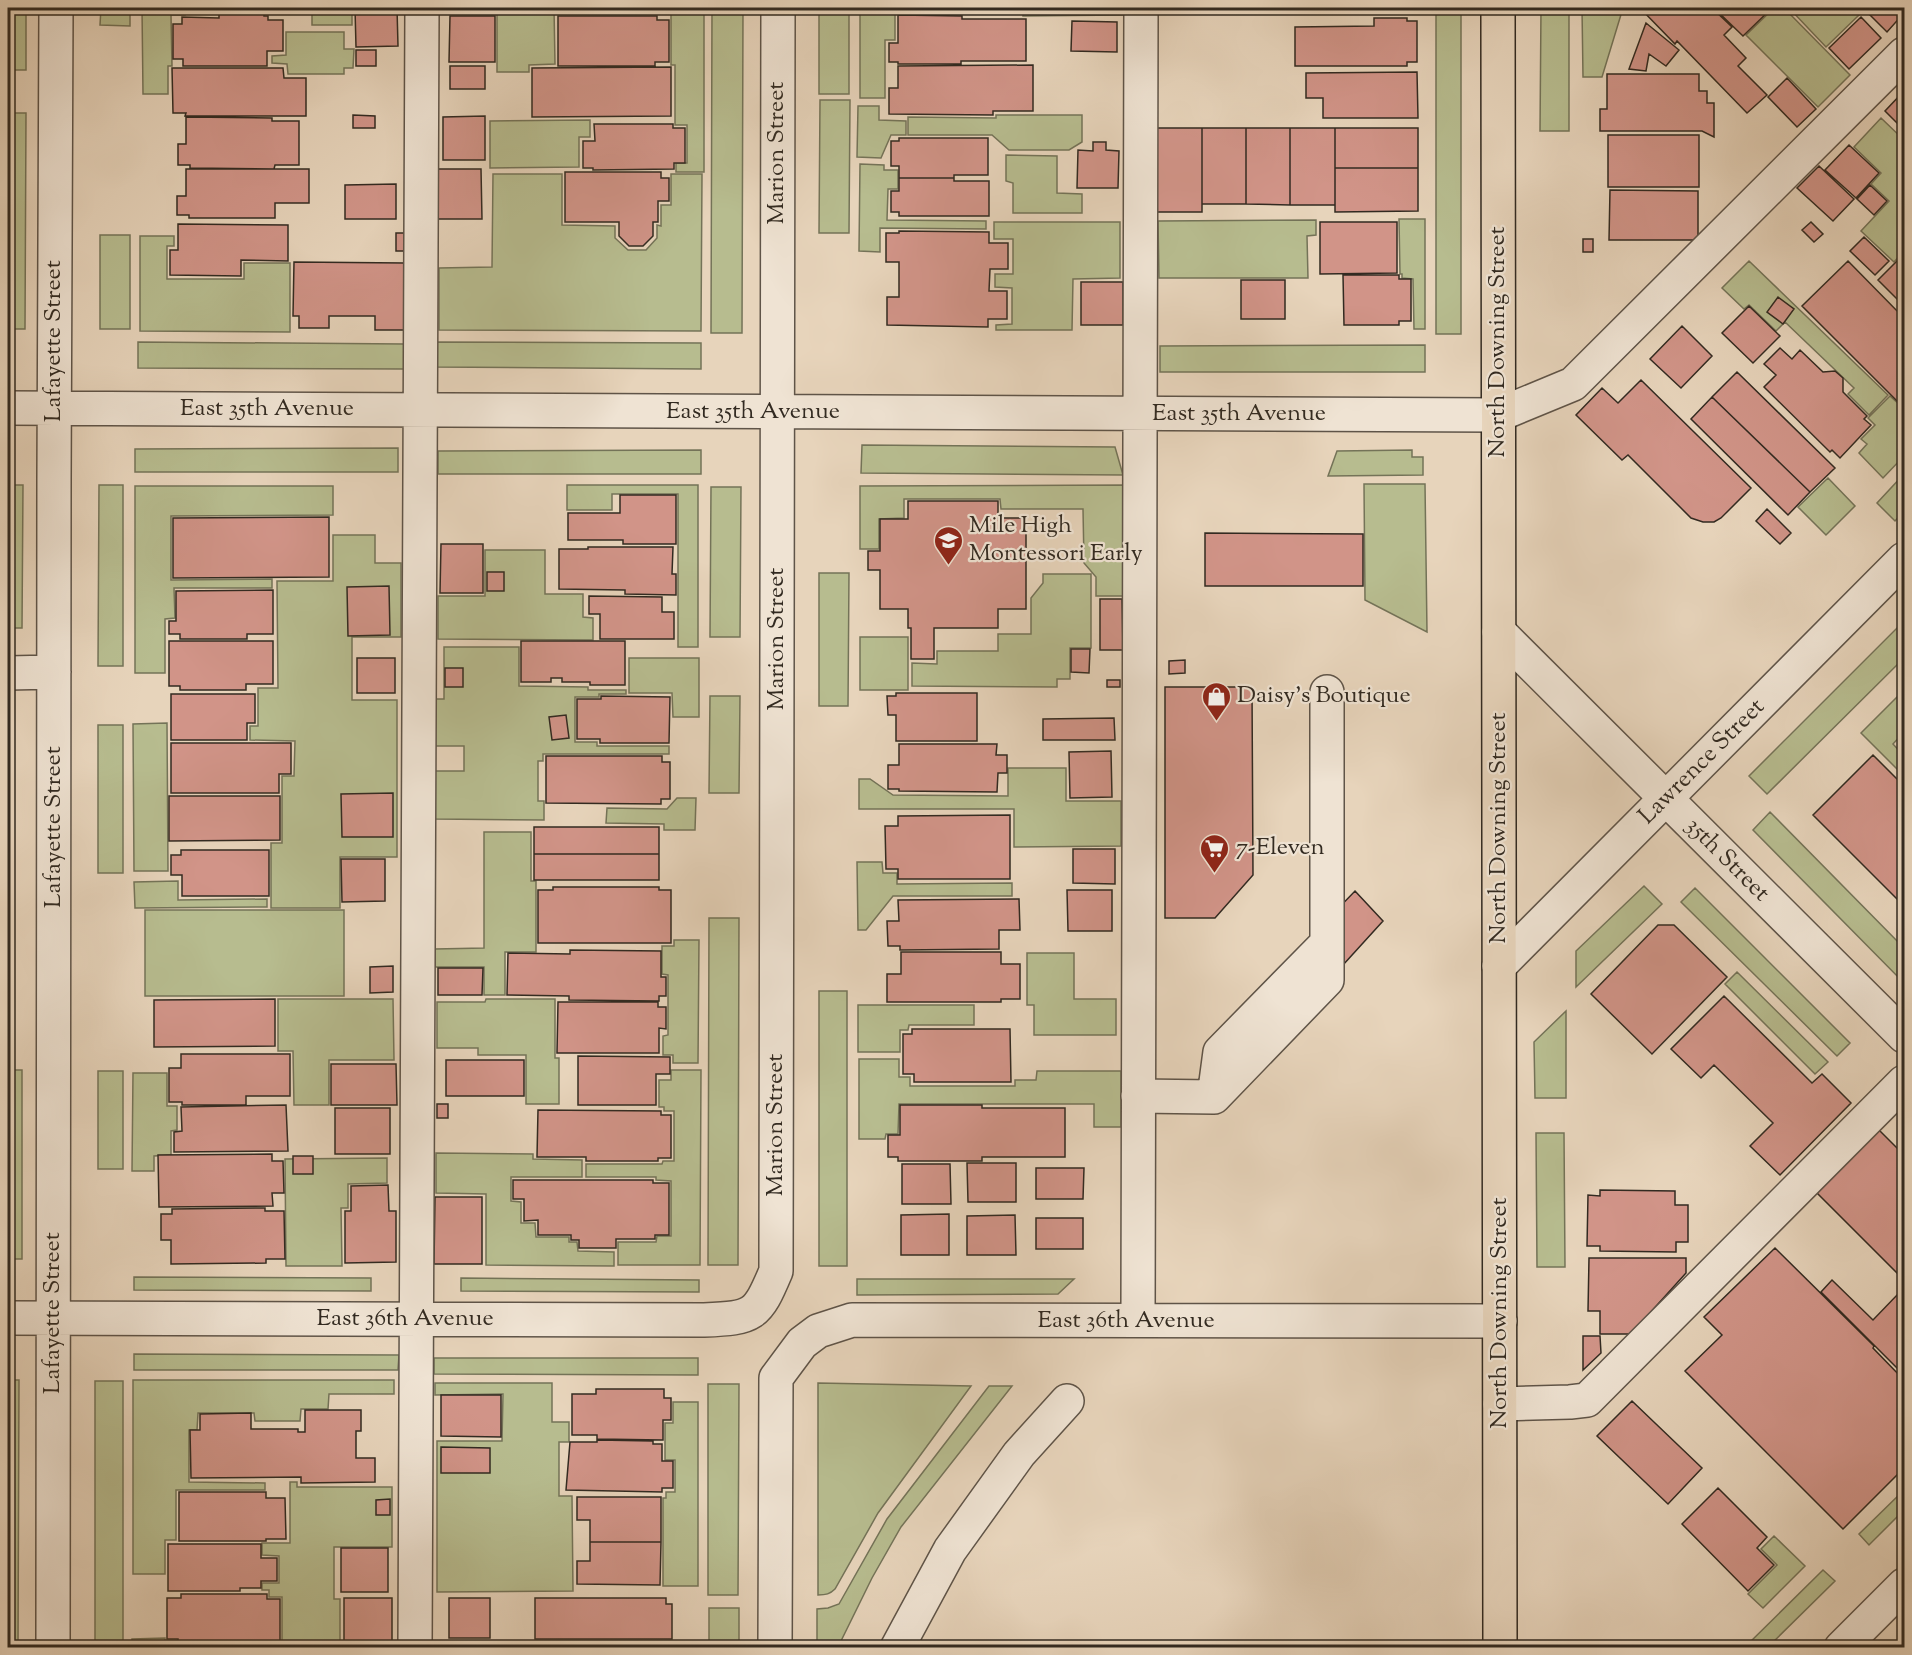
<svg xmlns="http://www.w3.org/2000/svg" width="1912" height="1655" font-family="'Sorts Mill Goudy',serif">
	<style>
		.green { fill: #b7bc8f; stroke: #747358; stroke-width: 1.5 }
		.building { fill: #d19488; stroke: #322a21; stroke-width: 1.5 }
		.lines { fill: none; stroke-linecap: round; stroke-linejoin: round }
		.minor-casing { stroke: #5f5448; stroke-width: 36 }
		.major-casing { stroke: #322a21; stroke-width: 36 }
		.minor { stroke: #efe3d3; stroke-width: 33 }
		.major { stroke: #e7d4bb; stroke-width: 33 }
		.labels { text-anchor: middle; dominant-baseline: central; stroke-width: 4.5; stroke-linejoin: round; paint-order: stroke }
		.street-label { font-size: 24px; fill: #322a21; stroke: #efe3d3 }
		.poi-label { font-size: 24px; fill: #322a21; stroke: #efe3d3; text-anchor: start }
	</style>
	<rect width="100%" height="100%" fill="#e7d4bb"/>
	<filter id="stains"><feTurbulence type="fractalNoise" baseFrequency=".00333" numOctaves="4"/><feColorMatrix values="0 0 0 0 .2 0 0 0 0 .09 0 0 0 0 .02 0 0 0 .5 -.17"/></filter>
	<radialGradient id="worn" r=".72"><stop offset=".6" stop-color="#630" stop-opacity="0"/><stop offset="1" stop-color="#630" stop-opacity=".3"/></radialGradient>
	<path class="green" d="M8,8H26V70H8Z
		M101,8H130V26L100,25Z
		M142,8H185V15H171L172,66H168V94H143Z
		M266,8H352V25H312V13H266Z
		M448,8H554L555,64L529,65V72H497V13H448Z
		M671,8H704V172H676V163H687V125H675V65H671Z
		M712,8H743L742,333H711Z
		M819,8H849V94H819Z
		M860,8H895V40H885V98H860Z
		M1023,8H1121L1122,15L1023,16Z
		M1436,8H1461V334H1436Z
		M1541,8H1569V131H1540Z
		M1582,8H1623L1602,77H1583Z
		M1774,8H1784L1850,75L1818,107L1746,35Z
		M1789,8H1852L1859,15L1826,47Z
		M286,32H344V49H354L353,68H344V74H288L287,64L272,63V56L286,55Z
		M820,100H850L849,233H819Z
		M858,106H879V120L906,121V135H891L881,158L857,157Z
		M8,113H26L25,329H8Z
		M996,115H1082V142L1069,150H1009L992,135H908V117L996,118Z
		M1881,118L1904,140V251L1894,262L1861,231L1889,201L1871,184L1881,173L1854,147Z
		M590,120V137H579V167L490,168V121Z
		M1006,155L1057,156V193L1082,194V213H1013V183L1006,181Z
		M860,164L884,165V170H898V189H888L887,220L986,221V229L880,228V252L859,251Z
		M493,174H562V225L615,226V238L628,250H646L657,238V225L661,226V205H671V174H702L701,331L439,330V268L492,267Z
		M1399,219H1425V329H1414L1413,279L1402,278V274H1400Z
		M1316,220V235L1307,236L1308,278H1159L1158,221Z
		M994,222H1120V278L1073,279L1072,330H996V325L1012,324V288L995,287V274H1013V239H994Z
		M100,235H130V329H100Z
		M140,236H174V246H167V279H244V263H290V332L140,331Z
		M1749,261L1888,395L1869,415L1848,394L1854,388L1785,322L1776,331L1749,305L1744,309L1722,288Z
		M138,342L404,344V369L138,368Z
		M435,342L701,343V369L435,367Z
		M1425,345V372H1160V346Z
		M1890,396L1900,405L1904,403V456L1883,478L1859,453L1867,444L1861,439L1875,425L1868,418Z
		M862,445L1115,447L1123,475L861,473Z
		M398,448V472H135V449Z
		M701,450V474H438V451Z
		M1412,450V457H1423V475L1328,476L1337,451Z
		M1904,474V511L1895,521L1877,503Z
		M1828,478L1855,506L1826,535L1798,507Z
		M1364,484H1425L1427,632L1365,600Z
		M8,485H23L22,628H8Z
		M99,485H123V666H98Z
		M567,485H698V647H678V494H612V510H567Z
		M1123,485V596H1096V577L1084,563L1083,509H1001L1000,499H904V518L879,519V549H860V486Z
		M135,486H333V515L171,516V580L272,579V588H174L175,618L165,619V673H135Z
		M711,487H741L740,637H710Z
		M333,535H375V563H401V637H352V700H397V857H340V908H271V843H282V776H294L295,741L250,740V726H258V688H278L277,581H333Z
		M485,550H545V594H583V617L593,618V640L438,639V596H485Z
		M819,573H849L848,706H819Z
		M1043,574H1091V648H1070V679H1057V687L912,686V663L937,664V651H998V634H1031V598L1043,583Z
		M1900,625L1904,630V658L1767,794L1749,776Z
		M860,637H908V690H860Z
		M444,647H519V686L588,687V690H626V694H599V697H575V742H597V746H669V754H543V761H538V801H544V820L435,819V771H464V746H435V699H444Z
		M629,658H699V717H673L672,693H629Z
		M1904,690V732L1893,744L1904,756V776L1861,733Z
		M710,696H740L739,793H709Z
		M167,723L168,871H134L133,724Z
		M98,725H123V873H98Z
		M1008,768H1066V801H1121V846L1014,847V809H859V779H870L893,795L1008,796Z
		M677,798H696L695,830H664V824L606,823L607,808L667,809Z
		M1770,812L1904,948V983L1753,830Z
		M484,832H531V881H536V952H505V995H484V967H435V949L484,948Z
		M857,862H882L883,873H897V884L1012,883V896H893L866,930H858Z
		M178,881V900L267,899V907L135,908L134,882Z
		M1644,886L1662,904L1576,987V951Z
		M1695,888L1850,1043L1837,1056L1681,902Z
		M145,910H344V996H145Z
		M709,918H739L738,1265H708Z
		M674,940H699L698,1063H673V1055H663V1036L668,1035V975L662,974V946H674Z
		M1027,953H1074V999H1116V1035H1034V1005H1027Z
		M1737,972L1828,1062L1815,1074L1725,984Z
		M819,991H847V1266H819Z
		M278,999H393L394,1060H329V1105H294L293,1051H278Z
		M486,999H555V1058H559V1104H526V1055H478V1048H437V1002H485Z
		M858,1005H974V1025H909L908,1030H900V1052H858Z
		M1566,1011V1098H1535L1534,1042Z
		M859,1059H899V1077H910V1086H1015V1080H1036L1037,1071H1121V1127H1094V1104H899L898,1134H886L885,1139H859Z
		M8,1070H22V1259H8Z
		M671,1070H701L700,1265H618V1242H656L657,1236H671V1181L656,1180V1177H586V1164H662L663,1161H674V1111H664V1107H659V1080H671Z
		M98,1071H123V1169H98Z
		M133,1073H167V1106H177V1130L171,1131V1155L154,1156V1171H132Z
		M1536,1133H1564L1565,1267H1537Z
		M436,1153L533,1154V1159L582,1160V1177H511V1201L521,1202V1223H535L536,1237H569V1242H577L578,1251L614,1252V1266L486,1265V1194L436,1193Z
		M387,1158V1183L348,1184V1208H341L342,1266H286L285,1159Z
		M134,1277L371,1278V1291L134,1290Z
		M461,1278L699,1280V1292L461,1291Z
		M857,1279H1074L1058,1294L857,1295Z
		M134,1354L399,1355L398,1370H134Z
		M434,1358H698V1375L434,1374Z
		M8,1380H19L18,1648L8,1647Z
		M133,1380H394V1394H329L328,1409H301L300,1421H255L254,1413H198L197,1430H189V1482L265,1483V1490H176V1540H165V1574H133Z
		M95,1381H123V1647H95Z
		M435,1383H552V1422H569V1442H559V1496H572L573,1591L437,1592V1441H502L503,1394L435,1395Z
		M818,1383L971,1386L878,1513L835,1589C830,1594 826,1595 818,1595Z
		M708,1384H739L738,1595H708Z
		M989,1386H1012L901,1527L872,1578L838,1647H817V1609L828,1608L839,1604L887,1519Z
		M673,1402H698V1586H663V1498H666V1492H675V1460H665V1423H673Z
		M290,1482H297V1487H392V1547H334V1599H340V1645H282V1597H269V1590H262V1583H279V1556L262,1555V1543H290Z
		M1904,1490V1510L1869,1545L1859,1534Z
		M1774,1536L1805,1566L1763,1608L1748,1594L1777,1565L1761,1549Z
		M1823,1570L1835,1581L1768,1647H1745Z
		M709,1608H739V1647H709Z
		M165,1638V1642H176L177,1645H259V1647H132V1639Z"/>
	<path class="building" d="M219,8H264V16H268V20H283V51H267V66H183V59H173V24H182V17L219,18Z
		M355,8H397L398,46L356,47Z
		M558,8H669V9H655V12L558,13Z
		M909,8H1009V11H909Z
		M1309,8H1403V13L1309,10Z
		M1640,8H1712L1732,27L1724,35L1746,58L1738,66L1767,95L1747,113L1677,41L1675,44Z
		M1714,8H1772L1743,36Z
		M1863,8H1901L1904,13L1887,32Z
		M898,15L962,16V19H1026V61H961V64H898V62H889V43H898Z
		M450,16H495V62H449Z
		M558,16H657V20H669V62H655V66H558Z
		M1861,17L1881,38L1849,69L1829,48Z
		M1374,18H1407V21H1417V62H1407V66H1295V27L1374,26Z
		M1072,21L1117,22V52L1071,51Z
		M1646,23L1679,50L1666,66L1649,54L1646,71L1629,69Z
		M356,50H376V66H356Z
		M1033,65V111H993V115L889,114V88H898V66Z
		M450,66H485V89H450Z
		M671,67V116L532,117V68Z
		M172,68H283L284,78H306V116H185L186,113H173Z
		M1417,72L1418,118H1323V98H1306V73Z
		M1607,74H1699V91H1707V103H1714V137L1702,131H1600V109H1607Z
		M1787,78L1816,109L1797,127L1768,97Z
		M1904,91V130L1885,111Z
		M353,115L375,116V128H353Z
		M485,116V160H443V117Z
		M186,117L272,118V121H299V165H275L274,169L190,168V165H178V144H186Z
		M594,124H673V128H685V163H674V169L593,170V168H583V141H595Z
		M1157,128H1202V212H1157Z
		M1202,128H1246V204H1202Z
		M1246,128H1290V205L1246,204Z
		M1290,128H1335V205H1290Z
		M1335,128H1418V168H1335Z
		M1608,135H1699V187H1608Z
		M899,138H988V175H954V178H899V166H891V141H899Z
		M1093,142H1106V150L1119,151L1118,188H1077L1078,150L1093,151Z
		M1849,145L1879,173L1856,198L1825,170Z
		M1819,166L1854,199L1833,221L1797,188Z
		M1335,168H1418V211L1335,212Z
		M186,169H309V203H275V218H189V215H177V196H186Z
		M438,169H481L482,219H438Z
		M565,172H661V178H669V201H658V222H653V236L643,246H629L619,236V222H565Z
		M899,178H954V181H989V216H899V212H891V191H899Z
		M396,184V219H345V185Z
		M1870,185L1887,201L1874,215L1857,199Z
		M1610,190L1698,191V240H1609Z
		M1320,222H1397V273L1320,274Z
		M1811,222L1823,234L1814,242L1802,230Z
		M178,224L288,225V261L241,260V276L170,275V250H178Z
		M899,231L989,232V243H1008V269H990L989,291H1007V319H988V327L887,325V297H899V262H886V233H899Z
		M396,233H406V251H396Z
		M1864,237L1889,261L1875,275L1850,251Z
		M1583,239H1593V252H1583Z
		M1904,254V306L1878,280Z
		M1848,261L1904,318V398L1899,403L1802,306Z
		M294,262L405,263L404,330H375V316H329V328H299V316H293Z
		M1343,275H1399V279H1411V321H1399V325H1344Z
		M1241,280H1285V319H1241Z
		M1081,282H1123V325H1081Z
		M1778,297L1794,309L1783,324L1767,312Z
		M1749,306L1780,336L1753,363L1722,333Z
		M1682,326L1712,356L1681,388L1650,359Z
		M1780,348L1792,359L1800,350L1823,372L1835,371L1843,378V392L1867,416L1864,419L1871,425L1840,458L1832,450L1830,452L1764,387L1776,375L1764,364Z
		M1737,372L1835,468L1810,492L1712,397Z
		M1641,380L1751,488L1721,518L1714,522H1703L1691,518L1628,455L1622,460L1576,415L1602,388L1618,403Z
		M1712,397L1810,492L1788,515L1691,419Z
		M620,495H676V544H623V540H568V513H620Z
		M908,501H998V518H1026V609H998V628H934V659H911V628H908V609H880V570H868V551H880V519H908Z
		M1767,509L1791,533L1780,544L1756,521Z
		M329,517V577L173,578V518Z
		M1205,533L1363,534V586H1205Z
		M441,544H483V593H440Z
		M588,547H673L672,574H676V595L625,594V590L559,589V549H588Z
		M487,572H504V591H487Z
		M389,586L390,635L348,636L347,587Z
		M273,590V634H247V639H180V634H169V621H176V591Z
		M589,596L662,597V612H674V639H600V614H589Z
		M1100,599H1122L1123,650H1100Z
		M169,641H273V684H246V690H180V686H169Z
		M521,641H625V685H590V682H562V678H551V682H521Z
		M1071,649H1090L1089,673L1071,672Z
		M357,658H395V693H357Z
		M1185,660V673L1169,674V661Z
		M445,668H463V687H445Z
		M1107,680H1120V687H1107Z
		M1165,687H1252L1253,875L1215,918H1165Z
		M896,693H977V741H896V715H888L887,696H896Z
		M171,694H255V723H247V740H171Z
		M601,696L670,697L669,743H600V739H577V699H601Z
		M566,715L569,738L552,740L549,717Z
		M1114,718L1115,740H1043V719Z
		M171,743H291V774H279V793H171Z
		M899,744H997L996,755H1007V773H998L997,792L899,791V789H888V765H899Z
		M1111,751L1112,797L1070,798L1069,752Z
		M1873,755L1904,786V906L1813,815Z
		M546,756H662V762H670V799H661V804L546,803Z
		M393,793V837H342L341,794Z
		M169,796H280V840L169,841Z
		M1010,815V879H898V869H886L885,826H898V816Z
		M534,827H659V854H534Z
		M1073,849H1115V884L1073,883Z
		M181,850H269V896H182V875H171V855H181Z
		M534,854H659V880H534Z
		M341,859H385V901L342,902Z
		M553,887H659V890H671V943H538V890H553Z
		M1067,890H1112V931H1068Z
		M1355,891L1383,921L1242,1076L1209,1042Z
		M1019,899L1020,930H999V949L900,950V946H888L887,921H899L898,900Z
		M1658,925H1674L1727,977L1652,1054L1591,994Z
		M570,950L661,951V977H666V996H659V1001L569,1000V996L507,995L508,953L570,954Z
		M901,952H1001V964H1020V999H1001V1002H887V974H901Z
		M393,966V992L370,993V967Z
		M438,968H483L482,995H438Z
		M1724,996L1812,1083L1822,1074L1851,1103L1780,1175L1750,1146L1773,1123L1714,1065L1701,1078L1671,1049Z
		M275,999V1046L154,1047V1000Z
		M558,1002H658V1007H666V1029L659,1028V1053H557Z
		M912,1029H1010L1011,1082H914V1074H903V1034H912Z
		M181,1054H290V1096H246V1105H182V1102H169V1068H181Z
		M578,1056L670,1057V1074H656V1105H578Z
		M446,1060H524V1096H446Z
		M331,1064H396L397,1105H331Z
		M437,1104H448V1118H437Z
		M286,1105L288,1151L174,1152V1132L182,1131L181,1107Z
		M900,1105H982V1108H1065V1157H982V1161H898V1157H888V1135H900Z
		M335,1108H390V1154H335Z
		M538,1110L661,1111V1115H671V1158H658V1161H586V1157H537Z
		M1879,1130L1904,1155V1280L1816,1192Z
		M272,1154V1161H283L284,1193H272L273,1206L159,1207L158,1155Z
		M293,1156H313V1174H293Z
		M967,1163H1016V1202H968Z
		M902,1164H950L951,1204H902Z
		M1036,1168H1084L1083,1199H1036Z
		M513,1180H653V1183H669V1235H655V1239H616V1248H579V1240H571V1235H538V1220L524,1221V1199H513Z
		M388,1185L389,1211H396V1262L345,1263V1211H351V1186Z
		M1600,1190L1675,1191V1205H1688V1242H1676V1252L1600,1251V1246H1587L1588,1195L1600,1196Z
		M435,1197H482V1264H434Z
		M265,1208V1211H284L285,1259H266V1263L171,1264V1240H161V1214H172V1209Z
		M949,1214V1255H901V1215Z
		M1015,1215L1016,1255H967V1216Z
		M1036,1218H1083V1249H1036Z
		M1775,1248L1874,1346L1873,1348L1904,1380V1468L1843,1529L1685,1371L1722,1335L1704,1317Z
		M1589,1258H1686V1273L1631,1334H1600V1311H1588Z
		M1832,1280L1873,1320L1898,1294L1904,1300V1375L1821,1292Z
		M1583,1336H1600L1601,1353L1583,1370Z
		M596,1389H664V1398H671V1420H663V1440L597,1439V1435H572V1394H596Z
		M441,1395H501V1437L441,1436Z
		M1632,1401L1702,1468L1668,1504L1597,1436Z
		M305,1410H361V1431H356V1458H375V1482L301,1483V1477L191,1478L190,1430H200V1414L251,1413V1429H298V1432H305Z
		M597,1440L653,1441V1444H662V1461H673V1488H662V1492L566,1490L570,1442H597Z
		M441,1447L490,1448V1473H441Z
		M1718,1488L1767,1537L1757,1548L1774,1565L1748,1591L1682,1524Z
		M179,1492H266V1498H285L286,1539H266V1541H179Z
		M577,1497H661V1542H590V1520H577Z
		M390,1499V1515H376V1500Z
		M590,1542H661L660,1585L577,1584V1561H590Z
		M168,1544H261V1558H277V1581H261V1588H240V1591H168Z
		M341,1548H388V1592H341Z
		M181,1594H267V1599H280V1641H268V1644H178V1639H167V1598H181Z
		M344,1598H392V1642H344Z
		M449,1598H490V1638H449Z
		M535,1598H666V1604H672V1639H535Z
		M498,1646H674V1648H498Z"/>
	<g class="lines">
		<defs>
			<path id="minor" d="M8,408L1498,415L1573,384L1904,54
				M1499,632L1904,1036
				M8,673L54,672
				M1499,966L1904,559
				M1138,1096L1214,1097L1327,980V692
				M1214,1097L1220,1052L1327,943
				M8,1318L704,1320C754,1318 757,1316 776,1271L778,8
				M1138,1320L1141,8
				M1500,1404L1570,1402L1587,1400L1904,1082
				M53,1648L54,480L56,8
				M415,1648L422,8
				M775,1648L776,1378L802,1343L818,1331L852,1320L1500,1321
				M897,1648L950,1550L1019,1454L1067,1401
				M1841,1648L1904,1585"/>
			<path id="major" d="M1498,8L1500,1648"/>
		</defs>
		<use href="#minor" class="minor-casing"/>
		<use href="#major" class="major-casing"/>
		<use href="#minor" class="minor"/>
		<use href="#major" class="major"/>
	</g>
	<defs>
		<symbol id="school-pin" viewBox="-11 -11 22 30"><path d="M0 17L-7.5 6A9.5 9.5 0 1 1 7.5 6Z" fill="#8f2418" stroke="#efe3d3"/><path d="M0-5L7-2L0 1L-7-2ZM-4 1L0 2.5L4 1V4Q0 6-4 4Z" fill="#fff"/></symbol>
		<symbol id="shop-pin" viewBox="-11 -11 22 30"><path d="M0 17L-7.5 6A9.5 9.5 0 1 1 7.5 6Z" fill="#8f2418" stroke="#efe3d3"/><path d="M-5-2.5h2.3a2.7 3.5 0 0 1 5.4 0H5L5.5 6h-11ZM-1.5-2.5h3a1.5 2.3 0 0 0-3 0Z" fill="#fff"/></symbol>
		<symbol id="supermarket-pin" viewBox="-11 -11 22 30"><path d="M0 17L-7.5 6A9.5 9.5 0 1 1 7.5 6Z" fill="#8f2418" stroke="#efe3d3"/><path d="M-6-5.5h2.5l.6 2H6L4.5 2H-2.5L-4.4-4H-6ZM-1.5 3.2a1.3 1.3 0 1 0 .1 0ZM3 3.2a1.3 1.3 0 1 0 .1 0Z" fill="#fff"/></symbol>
	</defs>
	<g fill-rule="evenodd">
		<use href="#school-pin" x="932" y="524" width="33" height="45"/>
		<use href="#shop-pin" x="1200" y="680" width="33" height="45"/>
		<use href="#supermarket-pin" x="1198" y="832" width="33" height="45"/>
	</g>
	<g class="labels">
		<g class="street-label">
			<text transform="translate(777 153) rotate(-90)">Marion Street</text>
			<text transform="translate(54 341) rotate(-90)">Lafayette Street</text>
			<text transform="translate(1498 342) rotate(-90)">North Downing Street</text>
			<text x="267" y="409">East 35th Avenue</text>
			<text x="753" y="412">East 35th Avenue</text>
			<text x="1239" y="414">East 35th Avenue</text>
			<text transform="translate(777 639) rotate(-90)">Marion Street</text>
			<text transform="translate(1702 762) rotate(-45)">Lawrence Street</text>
			<text transform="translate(54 827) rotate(-90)">Lafayette Street</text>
			<text transform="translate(1499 828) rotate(-90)">North Downing Street</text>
			<text transform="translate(1727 860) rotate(45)">35th Street</text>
			<text transform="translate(776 1125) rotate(-90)">Marion Street</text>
			<text transform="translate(53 1313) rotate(-90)">Lafayette Street</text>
			<text transform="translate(1500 1313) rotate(-90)">North Downing Street</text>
			<text x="405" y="1319">East 36th Avenue</text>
			<text x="1126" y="1321">East 36th Avenue</text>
		</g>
		<g class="poi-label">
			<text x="969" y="526">Mile High<tspan x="969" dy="28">Montessori Early</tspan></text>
			<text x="1237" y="696">Daisy's Boutique</text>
			<text x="1236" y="848">7-Eleven</text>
		</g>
	</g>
	<rect width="1912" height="1655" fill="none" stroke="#e7d4bb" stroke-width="30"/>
	<rect x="9" y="9" width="1894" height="1637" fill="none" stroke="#322a21" stroke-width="3"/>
	<rect x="15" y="15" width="1882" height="1625" fill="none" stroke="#322a21" stroke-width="1.5"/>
	<rect width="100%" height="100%" filter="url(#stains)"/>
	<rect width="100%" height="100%" fill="url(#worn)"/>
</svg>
